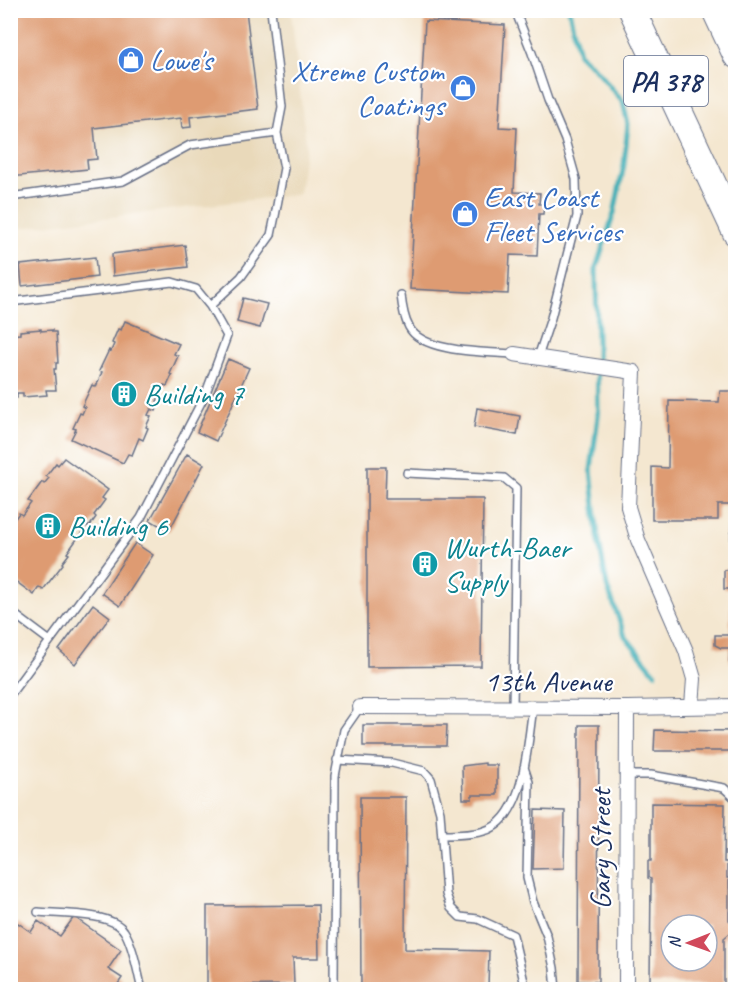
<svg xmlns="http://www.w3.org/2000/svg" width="746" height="1000" font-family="Caveat,sans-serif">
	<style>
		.built { fill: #e9d9ba }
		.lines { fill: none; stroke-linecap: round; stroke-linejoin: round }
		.stream { stroke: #3eafb7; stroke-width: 5 }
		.building { fill: #de9b72; fill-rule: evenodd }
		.lane-casing { stroke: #676f86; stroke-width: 10 }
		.street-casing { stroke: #676f86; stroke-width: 16 }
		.highway-casing { stroke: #676f86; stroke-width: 28 }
		.lane { stroke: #fff; stroke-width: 7 }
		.street { stroke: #fff; stroke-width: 14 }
		.highway { stroke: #fff; stroke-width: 26 }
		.labels { text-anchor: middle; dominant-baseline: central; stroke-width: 4.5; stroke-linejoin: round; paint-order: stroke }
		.shield { fill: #fff; stroke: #5f6d8e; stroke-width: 1.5 }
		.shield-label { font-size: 28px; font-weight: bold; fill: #1b2f5e }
		.shop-label { font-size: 30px; fill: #366cbe; stroke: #fff; text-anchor: start }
		.culture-label { font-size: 30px; fill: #0d838f; stroke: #fff; text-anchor: start }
		.street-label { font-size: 30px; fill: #1b2f5e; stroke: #fff }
	</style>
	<rect width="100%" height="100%" fill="#fff"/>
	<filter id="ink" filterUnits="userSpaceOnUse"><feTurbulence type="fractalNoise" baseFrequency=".0167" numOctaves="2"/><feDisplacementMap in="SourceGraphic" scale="12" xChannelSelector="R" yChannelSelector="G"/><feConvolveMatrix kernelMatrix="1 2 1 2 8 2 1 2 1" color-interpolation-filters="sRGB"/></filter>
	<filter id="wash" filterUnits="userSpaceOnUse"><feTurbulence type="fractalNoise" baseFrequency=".008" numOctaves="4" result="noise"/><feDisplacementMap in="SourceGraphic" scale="24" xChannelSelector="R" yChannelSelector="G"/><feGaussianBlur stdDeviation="1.35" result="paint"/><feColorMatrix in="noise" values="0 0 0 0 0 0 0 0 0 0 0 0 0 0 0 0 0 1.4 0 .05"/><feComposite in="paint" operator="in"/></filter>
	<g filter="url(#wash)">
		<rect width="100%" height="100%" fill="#f4e7d0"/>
		<path class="built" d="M10,11H291L306,145L299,194L11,229Z"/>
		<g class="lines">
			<path class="stream" d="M569,10L579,54L598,72L623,102L628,124L624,165L614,213L596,268L598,416L591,470L598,536L607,586L625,636L655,673"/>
		</g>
		<g id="blocks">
			<path class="building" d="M10,10H246L258,109L190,117L191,127L182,128L181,118L94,128L97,159L87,160L88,169L10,177Z
				M425,21L505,25L499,127L517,128L514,192L540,193L539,204H544L543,214H539L537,256L510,255L508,294L410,289Z
				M185,245L188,267L113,276L112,254Z
				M95,257L97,277L22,286L20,265Z
				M243,298L267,304L260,328L237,322Z
				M125,321L179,344L174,354L178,356L170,374L172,375L167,386L164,385L157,401L160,402L156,411L151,409L148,415L151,416L146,427L148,428L143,440L139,438L132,455L128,454L123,463L71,439L76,429L73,428L80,413L82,414L85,407L82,406L92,385L96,387L102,372L99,371L109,350L111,351L114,344L112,343L118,329L121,330Z
				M41,329V331L52,330V332H56L58,363H56V369H54L56,390H46L47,395L23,397V393H17V398L10,399V335L20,334V331Z
				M228,359L249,368L216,441L197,432Z
				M720,391H736V663L729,662L730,648H721L715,645V635H730L731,589H724V570H730L731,505H718V520H652V467L668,468L669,401L719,402Z
				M477,408L520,416L517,435L474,427Z
				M187,454L204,464L169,531L150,520Z
				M64,458L108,490L102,498L105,500L94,515L96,517L89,527L87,525L67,553L69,554L62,563L63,564L43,590L39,587L34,595L10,577V525L19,513L22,515L31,503L28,501L42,482L44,484L49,478L46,476L56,463L58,465Z
				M367,467H386L385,499H483L481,666L367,667Z
				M135,543L153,555L120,606L102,593Z
				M93,604L110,617L75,664L59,650Z
				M363,725H447L446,746H363Z
				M579,725H599L598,982L578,981Z
				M655,730L736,731V751H654Z
				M485,763V765H497V795H472V799H463L462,766Z
				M360,797H406L405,949L489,951L488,988L361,990Z
				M651,803L725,804L724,862H727V878H729V920L736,928L724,938V985L650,984L651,879L648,878V861H651ZM671,925H707V961H671Z
				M535,810L565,811L564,868L533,869Z
				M318,905L319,958H293L294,985L207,986V906Z
				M74,917L121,950L108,969L122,978L114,990H10V935L18,923L31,932L38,921L60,936Z"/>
		</g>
	</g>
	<g filter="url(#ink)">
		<use href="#blocks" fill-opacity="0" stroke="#676f86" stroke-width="1.5"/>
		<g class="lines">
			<defs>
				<path id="lane" d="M515,10L532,53L548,100L565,140L576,179L577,216L551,318L538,357
					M10,197L123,181L190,145L277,133
					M401,295C402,305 404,318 409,327C422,353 487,352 514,354
					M10,302L172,282L196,289L210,306L227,336L206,393L141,518L10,695
					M210,306L241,277L271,235L275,216L284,168L277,133L282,107L271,10
					M407,473L504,478L516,488L513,708
					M10,611L50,641
					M337,760L392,763L424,771L431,779L440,812L446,894L451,908L460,917L478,919L513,935L526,990
					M524,767L529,782L527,878L533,902L547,936L554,968L556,990
					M627,775H651L724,788L736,799
					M442,835C456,835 471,835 484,831C526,819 527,743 533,708
					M38,912C58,914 112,912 124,931C133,944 138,974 142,990
					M334,990L335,776L344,730L360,707"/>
				<path id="street" d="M514,354L634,372L628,507L638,540L686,651L694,679L692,706
					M360,707L627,708L736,706
					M626,990L627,708"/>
				<path id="highway" d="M632,10L736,233
					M715,10L736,55"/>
			</defs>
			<use href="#lane" class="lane-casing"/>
			<use href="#street" class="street-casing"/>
			<use href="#highway" class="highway-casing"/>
			<use href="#lane" class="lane"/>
			<use href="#street" class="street"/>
			<use href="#highway" class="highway"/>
		</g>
	</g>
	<defs>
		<symbol id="shop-disc" viewBox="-11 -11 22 22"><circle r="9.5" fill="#3f7fe0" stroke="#fff"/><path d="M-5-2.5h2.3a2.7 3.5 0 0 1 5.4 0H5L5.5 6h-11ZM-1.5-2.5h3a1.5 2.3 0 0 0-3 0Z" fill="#fff"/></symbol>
		<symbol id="building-disc" viewBox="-11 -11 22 22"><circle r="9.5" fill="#0f9aa8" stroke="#fff"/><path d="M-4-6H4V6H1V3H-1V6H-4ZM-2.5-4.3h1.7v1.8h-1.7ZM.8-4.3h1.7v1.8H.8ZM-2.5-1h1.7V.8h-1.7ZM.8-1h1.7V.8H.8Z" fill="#fff"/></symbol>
	</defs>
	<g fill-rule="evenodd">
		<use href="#shop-disc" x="116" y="45" width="30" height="30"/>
		<use href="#shop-disc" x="448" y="73" width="30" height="30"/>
		<use href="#shop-disc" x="450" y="199" width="30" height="30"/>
		<use href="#building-disc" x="109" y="379" width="30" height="30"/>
		<use href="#building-disc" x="33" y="511" width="30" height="30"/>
		<use href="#building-disc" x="410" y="549" width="30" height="30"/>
	</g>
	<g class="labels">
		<rect class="shield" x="624" y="56" width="84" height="50" rx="4.5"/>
		<g class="shield-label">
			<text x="666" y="81">PA 378</text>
		</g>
		<g class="shop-label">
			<text x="150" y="60">Lowe's</text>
			<text x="444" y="71" text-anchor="end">Xtreme Custom<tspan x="444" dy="34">Coatings</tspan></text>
			<text x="484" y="197">East Coast<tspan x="484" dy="34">Fleet Services</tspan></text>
		</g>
		<g class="culture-label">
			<text x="144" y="394">Building 7</text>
			<text x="68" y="526">Building 6</text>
			<text x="444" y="547">Wurth-Baer<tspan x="444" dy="34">Supply</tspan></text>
		</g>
		<g class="street-label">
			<text x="548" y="681">13th Avenue</text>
			<text transform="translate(600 849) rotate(-90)">Gary Street</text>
		</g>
	</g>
	<rect width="746" height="1000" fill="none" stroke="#fff" stroke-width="36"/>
	<g transform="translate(689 943) rotate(269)"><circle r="28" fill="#ffffff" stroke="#a4acbf" stroke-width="1.5"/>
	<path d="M0-4.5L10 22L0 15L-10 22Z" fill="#d1495b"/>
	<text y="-9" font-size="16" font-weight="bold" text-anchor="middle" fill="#1b2f5e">N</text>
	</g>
</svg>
